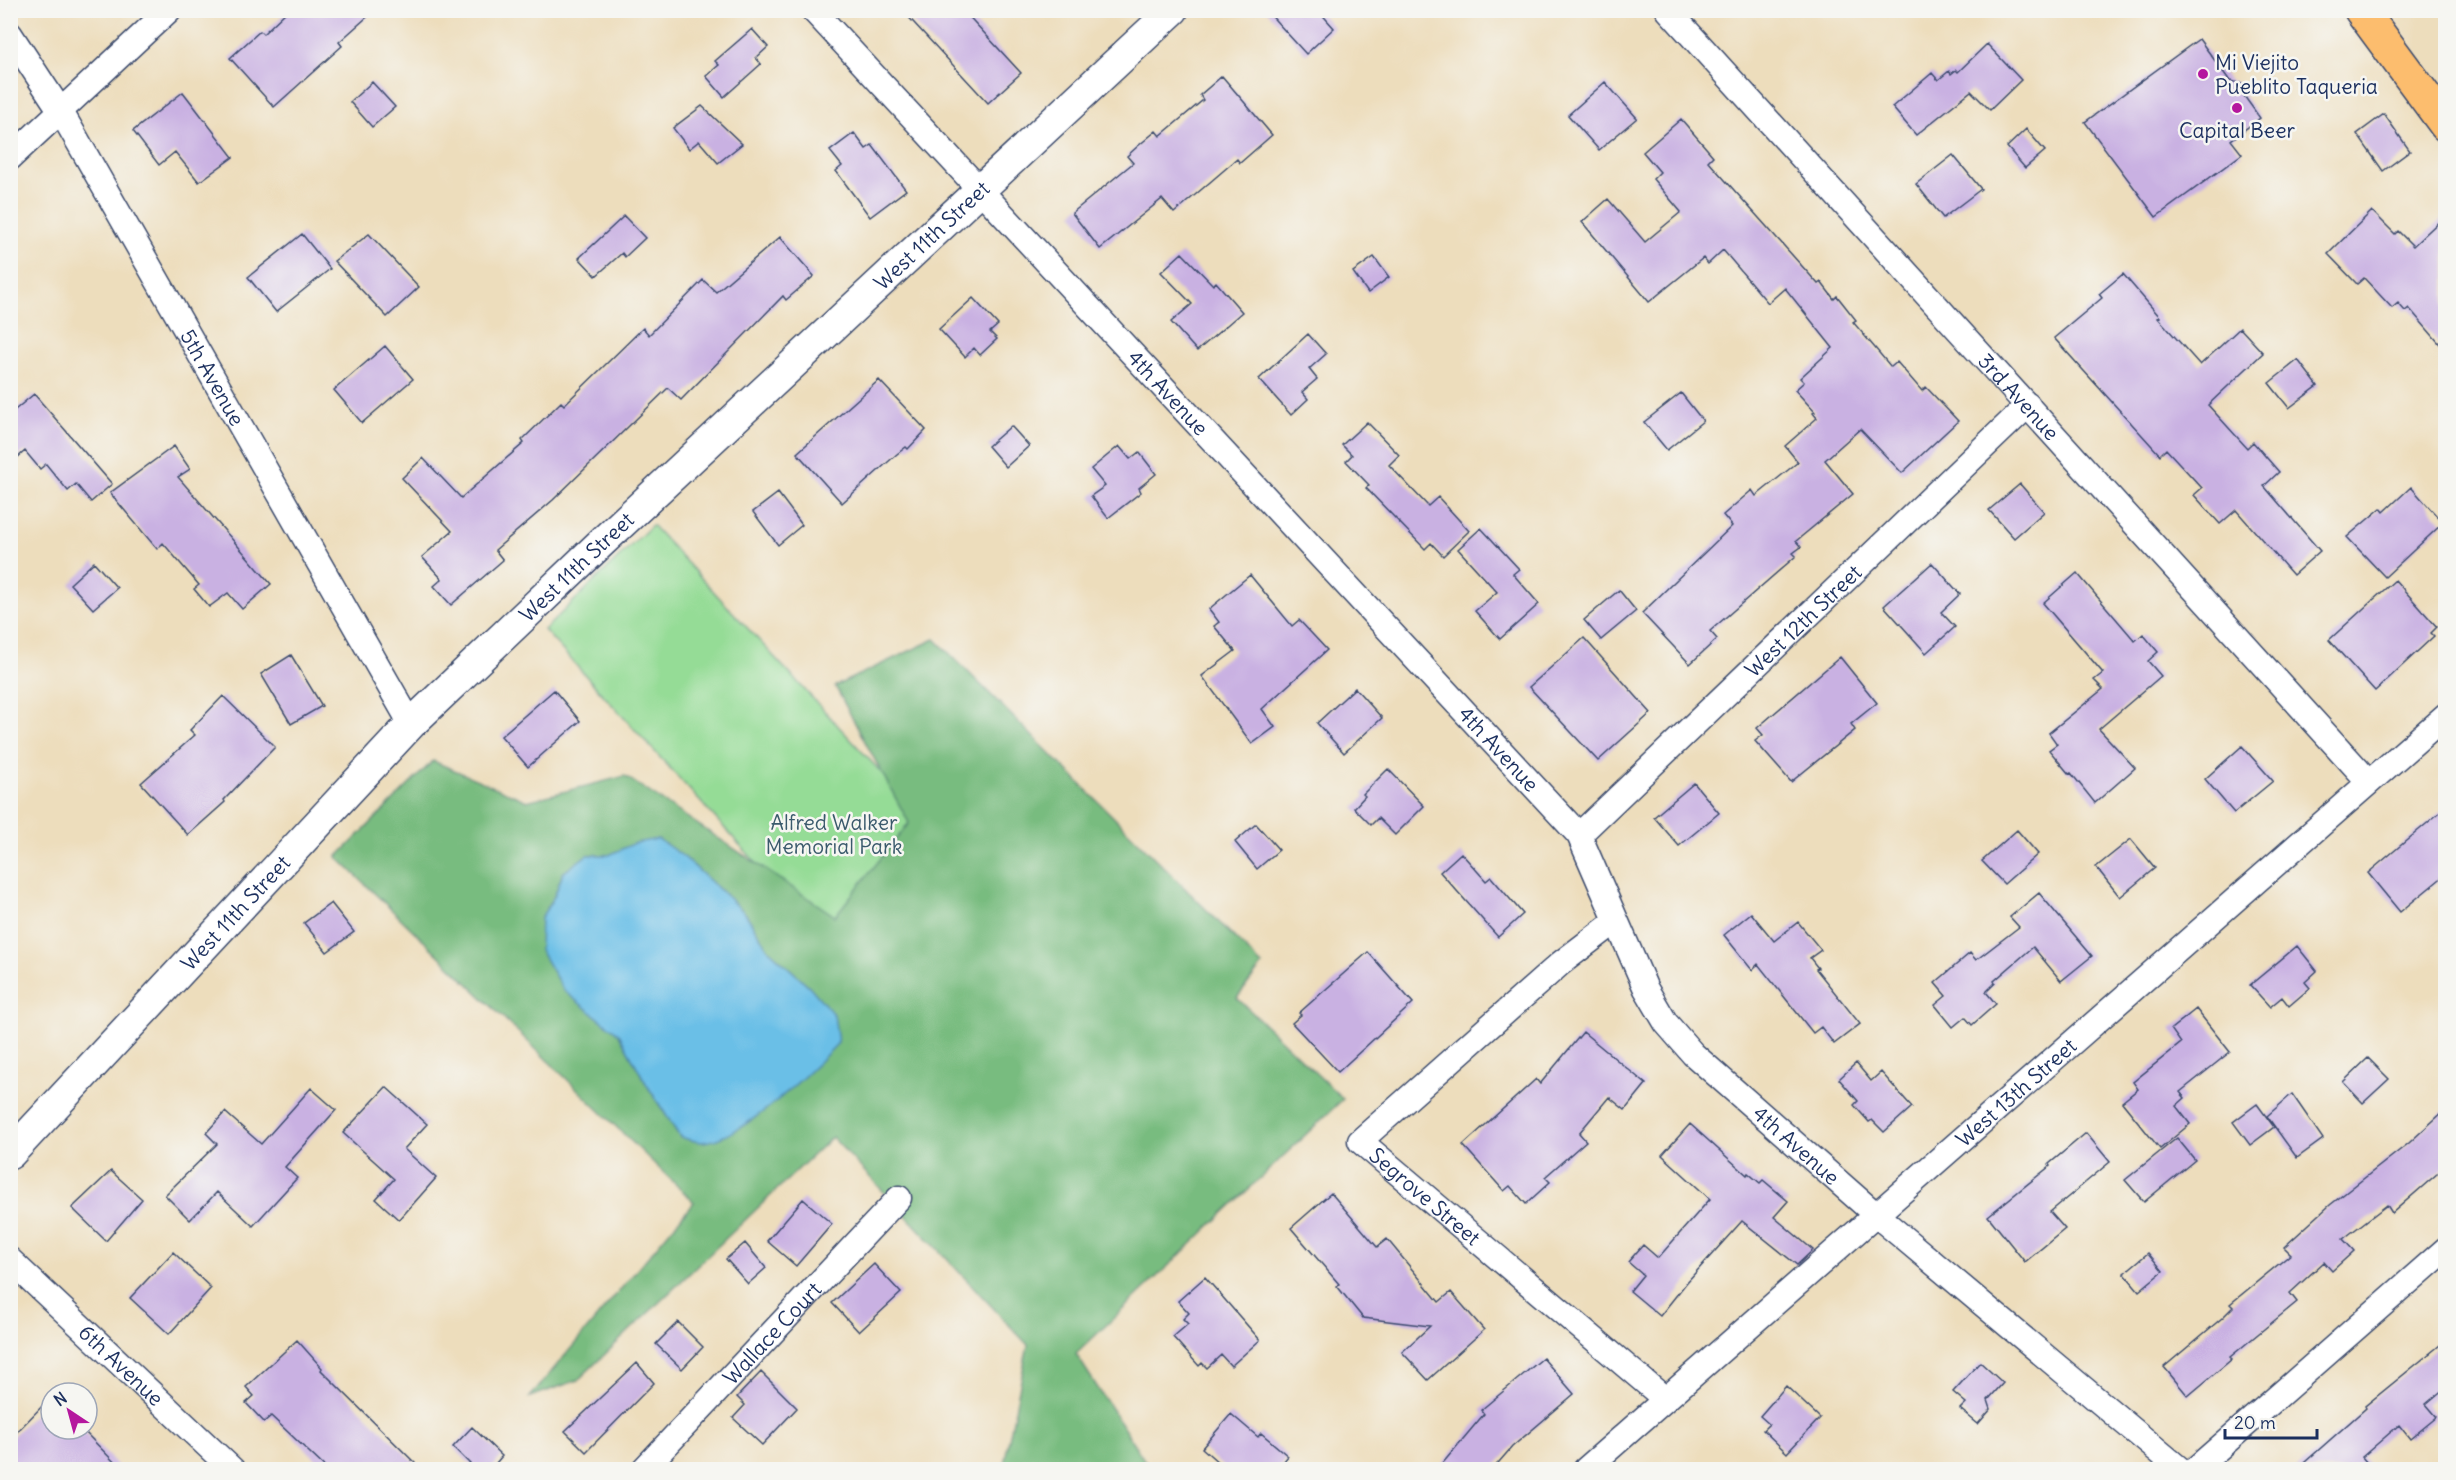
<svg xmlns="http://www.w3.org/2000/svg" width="2456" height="1480" font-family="Delius,sans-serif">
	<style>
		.green { fill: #95dc96; stroke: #58867a; stroke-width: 1.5 }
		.forest { fill: #78bc7f; stroke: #4a766e; stroke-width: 1.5; fill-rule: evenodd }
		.water { fill: #6bbfe7; stroke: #4377a2; stroke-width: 1.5 }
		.building { fill: #c9b1e2 }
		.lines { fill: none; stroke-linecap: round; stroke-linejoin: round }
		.minor-casing { stroke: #3a496c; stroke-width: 27 }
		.tertiary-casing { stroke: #3a496c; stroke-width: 33 }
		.primary-casing { stroke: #3a496c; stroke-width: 36 }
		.minor { stroke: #fff; stroke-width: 24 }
		.tertiary { stroke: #fff; stroke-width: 30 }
		.primary { stroke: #fcbd6e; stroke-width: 33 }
		.poi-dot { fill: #b5179e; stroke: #f6f6f2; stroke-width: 2 }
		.labels { text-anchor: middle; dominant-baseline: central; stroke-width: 5; stroke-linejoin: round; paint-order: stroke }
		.poi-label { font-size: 21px; fill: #1b2f5e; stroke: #f6f6f2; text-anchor: start }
		.street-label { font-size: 21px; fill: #1b2f5e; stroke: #f6f6f2 }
		.park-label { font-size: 21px; fill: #3a5a6c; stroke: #f6f6f2 }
	</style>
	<rect width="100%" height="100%" fill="#f6f6f2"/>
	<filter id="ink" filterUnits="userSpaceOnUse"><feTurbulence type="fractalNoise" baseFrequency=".0167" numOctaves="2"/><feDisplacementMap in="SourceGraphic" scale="12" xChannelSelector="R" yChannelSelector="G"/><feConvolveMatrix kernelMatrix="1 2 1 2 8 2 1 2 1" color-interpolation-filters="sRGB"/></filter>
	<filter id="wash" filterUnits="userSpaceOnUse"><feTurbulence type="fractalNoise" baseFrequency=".008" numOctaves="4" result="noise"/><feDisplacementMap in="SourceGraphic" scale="24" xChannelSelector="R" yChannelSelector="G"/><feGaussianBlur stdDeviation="1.35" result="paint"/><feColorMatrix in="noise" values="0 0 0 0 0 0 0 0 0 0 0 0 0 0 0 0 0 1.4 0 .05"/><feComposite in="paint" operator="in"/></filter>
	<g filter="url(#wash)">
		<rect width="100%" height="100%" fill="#edddbc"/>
		<path class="green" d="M652,525L943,839L830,944L544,630Z"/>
		<path class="forest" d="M935,639L1262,965L1237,998L1343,1099L1076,1354L1150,1469H1003L1028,1345L832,1137L578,1380L530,1397L694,1202L337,857L433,761L527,801L625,776L835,916L909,823L835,686ZM658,839L684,857L745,913L769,950L810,987L680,1137L647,1085L619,1034L599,1016L541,918L555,895L563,873L587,855H610Z"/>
		<path class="water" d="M658,839L684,857L745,913L769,950L810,987L834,1015L838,1043C811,1071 741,1141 702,1142C695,1142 687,1139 680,1137L647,1085L619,1034L564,991L540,950L541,918L555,895L563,873L587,855H609L635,843Z"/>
		<g id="blocks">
			<path class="building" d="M288,10H375L339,42L342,46L274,107L230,58L260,31L263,34Z
				M902,10H963L1021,73L988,103Z
				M1266,10H1318L1334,28L1306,54Z
				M752,29L768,47L756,58L761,64L724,97L706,76L719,65L715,61Z
				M2199,39L2230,81L2244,84L2242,93L2260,118L2231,140L2242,154L2156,217L2085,122Z
				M1987,44L2021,80L1990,110L1971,91L1916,135L1892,107L1932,73L1938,80L1949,71L1951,74L1956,70L1958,72Z
				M1222,76L1272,135L1240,163L1237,159L1174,213L1162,199L1100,249L1072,213L1133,163L1127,156L1138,146L1156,131L1160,136L1203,100L1200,95Z
				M372,82L395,107L372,127L350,102Z
				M1605,82L1637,118L1599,150L1568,115Z
				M183,92L233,157L199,182L175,152L159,165L133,131Z
				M702,106L742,144L718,163L699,141L689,149L673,128Z
				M2384,114L2410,151L2383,171L2357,134Z
				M1681,119L1713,156L1708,161L1818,284L1821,282L1834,299L1837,296L1856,320L1853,322L1891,367L1897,362L1922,391L1926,387L1958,421L1902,473L1860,429L1825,460L1853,494L1796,541L1801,547L1793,553L1796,556L1710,631L1717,639L1690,664L1642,613L1732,526L1723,515L1752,490L1756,496L1798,462L1785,446L1817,418L1813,413L1815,412L1795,390L1804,382L1800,378L1833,348L1785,288L1768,303L1723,250L1708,264L1703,258L1649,302L1582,222L1608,199L1645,242L1681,212L1653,179L1660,172L1643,152Z
				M2026,129L2045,151L2025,168L2007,147Z
				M854,133L866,149L872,145L906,190L870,217L836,171L842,166L830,151Z
				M1953,155L1981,189L1943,218L1916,184Z
				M2372,211L2395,234L2398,231L2413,246L2445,216V350L2409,308L2405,311L2398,303L2392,308L2364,278L2357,284L2328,254Z
				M624,216L645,238L625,257L622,253L596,276L579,258Z
				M302,234L330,269L276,312L248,277Z
				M369,234L419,287L387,317L334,261Z
				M780,237L814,276L786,300L783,296L681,400L668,388L553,500L495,550L503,560L451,605L434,586L442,579L422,557L452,531L402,478L423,458L461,498L524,443L522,440L561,402L564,405L643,328L649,335L703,280L716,292Z
				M1182,253L1213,285L1216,282L1242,312L1197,351L1171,322L1192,304L1161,272Z
				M1374,257L1389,277L1368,293L1353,272Z
				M2123,274L2160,317L2158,318L2200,365L2240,328L2263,353L2208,405L2247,448L2253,442L2279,472L2264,486L2320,551L2293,575L2236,510L2220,524L2194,495L2202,488L2166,449L2160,455L2054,338L2102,298L2099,294Z
				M973,298L998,325L990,332L997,339L980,355L974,348L965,357L939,329Z
				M1308,334L1326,354L1309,369L1317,379L1302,392L1308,399L1291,415L1259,379Z
				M385,346L413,379L362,423L334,390Z
				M2298,360L2318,386L2289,408L2269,383Z
				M879,380L926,430L908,449L906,447L897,454L842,503L797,453Z
				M1681,393L1703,421L1667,450L1644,422Z
				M34,394L112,484L91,502L76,484L68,491L46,464L40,469L25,451L10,464V414Z
				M1367,422L1399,455L1389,465L1428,506L1438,497L1469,531L1443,556L1431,543L1425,549L1366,488L1369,485L1346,461L1352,455L1342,445Z
				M1011,426L1029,446L1006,467L988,446Z
				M174,446L190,469L178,477L271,584L242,609L228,593L209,607L194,589L199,585L163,543L157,549L110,493Z
				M1119,446L1130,459L1139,452L1156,474L1139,488L1141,492L1108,518L1091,496L1105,486L1091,469Z
				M2020,484L2044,512L2014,538L1989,510Z
				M2411,487L2443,523L2385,577L2347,537L2381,508L2384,512Z
				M778,493L802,525L778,545L753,512Z
				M1481,528L1519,569L1513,574L1539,604L1500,639L1475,611L1497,592L1458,549Z
				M94,562L117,588L93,609L70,584Z
				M1932,563L1960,594L1941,612L1955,627L1926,653L1884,606Z
				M2077,573L2135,641L2143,634L2158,652L2148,661L2161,676L2099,729L2135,768L2095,803L2071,773L2069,774L2049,750L2057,744L2049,733L2103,689L2094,680L2103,673L2043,603Z
				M1250,575L1292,626L1299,620L1327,650L1262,709L1275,727L1252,744L1202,676L1235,651L1214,626L1219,622L1209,609Z
				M2395,580L2437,627L2431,633L2434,636L2375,691L2329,640Z
				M1619,590L1636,611L1601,640L1584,620Z
				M1584,638L1651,713L1598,761L1529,687Z
				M291,655L322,706L291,724L261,674Z
				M1840,657L1877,703L1851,724L1855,730L1791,782L1755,741L1763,735L1757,728Z
				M1355,688L1382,718L1344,753L1317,723Z
				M554,690L580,721L528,767L501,736Z
				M223,696L275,747L224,800L225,802L188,835L141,783L195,735L190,730Z
				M2242,746L2273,781L2234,813L2205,779Z
				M1388,769L1424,806L1395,835L1378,818L1371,825L1354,808L1365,796L1363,794Z
				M1694,783L1719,813L1679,846L1654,817Z
				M2445,808V875L2400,912L2368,873Z
				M1256,824L1279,850L1257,869L1235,842Z
				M2017,830L2038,854L2004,884L1982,861Z
				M2131,839L2155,868L2120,897L2096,867Z
				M1461,853L1486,881L1491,877L1523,914L1498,937L1440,872Z
				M2039,893L2092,956L2061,981L2033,947L1994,981L1995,983L1986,992L1996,1004L1972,1025L1965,1017L1953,1027L1935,1005L1946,996L1935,983L1970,953L1976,960L2019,927L2010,917Z
				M331,903L354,932L327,952L304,923Z
				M1751,913L1774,941L1798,922L1821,950L1810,958L1818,968L1816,969L1860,1024L1834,1044L1821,1027L1813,1033L1758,964L1752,970L1724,935Z
				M2297,946L2317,971L2305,982L2310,988L2289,1006L2282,997L2270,1007L2250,985Z
				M1368,952L1413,1003L1338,1072L1292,1023L1301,1015L1299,1013Z
				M2196,1009L2230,1052L2180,1092L2185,1098L2176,1106L2190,1124L2160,1149L2122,1102L2138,1089L2133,1082L2181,1043L2171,1029Z
				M1583,1032L1646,1084L1625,1110L1609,1097L1579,1133L1586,1141L1545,1177L1550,1182L1526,1204L1510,1186L1504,1191L1463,1145L1536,1079L1540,1084Z
				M2368,1058L2389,1079L2363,1103L2343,1082Z
				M1856,1063L1871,1081L1881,1072L1912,1107L1884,1132L1872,1120L1869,1122L1854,1105L1858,1101L1839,1079Z
				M386,1087L427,1124L404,1149L436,1178L399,1220L376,1199L394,1179L343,1133Z
				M311,1088L336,1110L285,1167L297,1178L253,1226L217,1192L190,1220L165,1195L217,1144L206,1133L225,1112L261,1144Z
				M2292,1094L2323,1139L2297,1158L2267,1116Z
				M2257,1104L2274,1127L2250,1145L2233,1122Z
				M2445,1110V1167L2392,1213L2387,1205L2343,1239L2354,1251L2332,1271L2324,1262L2290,1293L2297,1302L2230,1357L2232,1359L2188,1396L2164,1367L2222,1318L2233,1307L2230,1304L2291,1254L2284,1247L2330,1205L2409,1143Z
				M1690,1124L1747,1175L1748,1173L1760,1183L1763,1180L1788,1201L1774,1217L1813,1250L1797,1265L1742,1221L1687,1282L1660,1316L1630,1291L1643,1275L1628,1262L1643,1245L1658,1258L1710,1199L1662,1155Z
				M2086,1133L2110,1162L2050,1212L2065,1229L2025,1262L1988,1216L2050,1166L2049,1164Z
				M2177,1138L2195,1160L2144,1202L2125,1180Z
				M111,1171L142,1199L106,1241L72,1208Z
				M1331,1193L1377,1247L1387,1239L1439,1302L1451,1292L1484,1330L1428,1380L1402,1352L1430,1326L1363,1318L1337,1286L1339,1284L1291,1228Z
				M803,1199L832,1224L796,1266L767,1241Z
				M745,1243L766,1268L748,1284L726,1259Z
				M173,1252L211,1288L169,1334L130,1298Z
				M2148,1253L2163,1271L2139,1291L2124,1273Z
				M874,1264L901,1293L859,1332L832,1303Z
				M1205,1277L1260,1340L1231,1366L1221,1355L1207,1368L1202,1363L1199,1366L1173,1337L1188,1324L1183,1319L1189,1313L1178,1301Z
				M678,1322L703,1347L682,1369L656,1344Z
				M297,1340L322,1368L321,1370L422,1470H328L271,1416L264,1422L246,1403L254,1396L246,1387Z
				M2445,1341V1388L2426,1404L2437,1417L2410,1439L2399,1425L2362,1457L2373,1470H2296L2366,1408L2365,1406Z
				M1543,1358L1574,1394L1512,1447L1492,1470H1437L1484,1414L1481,1410Z
				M1980,1362L2003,1383L1988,1400L1991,1409L1978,1424L1960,1409L1966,1403L1953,1392Z
				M637,1363L654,1383L586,1452L565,1431Z
				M761,1372L797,1408L762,1445L733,1418L745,1405L737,1397Z
				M1786,1386L1820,1418L1787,1453L1763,1430L1769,1424L1760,1416Z
				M51,1397V1429H82L122,1470H10V1439Z
				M1231,1414L1258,1437L1261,1433L1288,1456L1277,1470H1227L1202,1448Z
				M472,1427L502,1456L490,1470H476L453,1447Z"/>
		</g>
	</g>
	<g filter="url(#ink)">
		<use href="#blocks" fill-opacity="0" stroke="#3a496c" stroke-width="1.5"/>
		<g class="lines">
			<defs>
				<g id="minor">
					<path id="s1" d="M813,10L1579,835L1646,989L1666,1023L1693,1054L1875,1214L2181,1470"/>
					<path id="s2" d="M1668,10L2369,782"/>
					<path id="s3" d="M10,34L60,110L411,724"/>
					<path d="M10,158L169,10"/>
					<path id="s4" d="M1579,835L2028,405"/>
					<path id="s5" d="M1616,921L1561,963L1360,1141L1665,1399"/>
					<path id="s6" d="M10,1260L233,1470"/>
					<path id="s7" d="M643,1470L899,1198"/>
					<path id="s8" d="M1585,1470L2446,715"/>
					<path d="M2194,1470L2446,1249"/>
				</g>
				<g id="tertiary">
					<path id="s9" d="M10,1154L411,724L602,542L1173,10"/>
				</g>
				<path id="primary" d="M2361,10L2446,125"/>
			</defs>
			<use href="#minor" class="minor-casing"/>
			<use href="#tertiary" class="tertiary-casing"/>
			<use href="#primary" class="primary-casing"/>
			<use href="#minor" class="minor"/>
			<use href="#tertiary" class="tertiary"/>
			<use href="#primary" class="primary"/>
		</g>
	</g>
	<g class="poi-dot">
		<circle cx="2203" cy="74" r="6"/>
		<circle cx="2237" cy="108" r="6"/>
	</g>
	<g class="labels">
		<g class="poi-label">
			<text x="2215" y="62">Mi Viejito<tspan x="2215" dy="24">Pueblito Taqueria</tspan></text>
			<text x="2237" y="130" text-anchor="middle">Capital Beer</text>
		</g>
		<g class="street-label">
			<text stroke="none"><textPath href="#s9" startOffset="1302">West 11th Street</textPath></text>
			<text stroke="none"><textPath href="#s3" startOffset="399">5th Avenue</textPath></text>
			<text stroke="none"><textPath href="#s1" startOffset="522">4th Avenue</textPath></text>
			<text stroke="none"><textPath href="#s2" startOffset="522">3rd Avenue</textPath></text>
			<text stroke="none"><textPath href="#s9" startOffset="816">West 11th Street</textPath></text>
			<text stroke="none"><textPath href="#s4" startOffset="310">West 12th Street</textPath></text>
			<text stroke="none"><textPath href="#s1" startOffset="1008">4th Avenue</textPath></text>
			<text stroke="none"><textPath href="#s9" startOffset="330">West 11th Street</textPath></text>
			<text stroke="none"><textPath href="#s8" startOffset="573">West 13th Street</textPath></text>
			<text stroke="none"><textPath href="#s1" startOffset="1512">4th Avenue</textPath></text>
			<text stroke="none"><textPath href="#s5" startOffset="423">Segrove Street</textPath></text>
			<text stroke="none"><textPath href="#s7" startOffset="188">Wallace Court</textPath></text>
			<text stroke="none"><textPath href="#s6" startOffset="153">6th Avenue</textPath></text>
		</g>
		<g class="park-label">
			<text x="834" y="822">Alfred Walker<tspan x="834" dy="24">Memorial Park</tspan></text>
		</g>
	</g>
	<rect width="2456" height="1480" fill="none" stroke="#f6f6f2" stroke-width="36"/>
	<g transform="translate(69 1411) rotate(324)"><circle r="28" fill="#f6f6f2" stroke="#9ea6b7" stroke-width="1.5"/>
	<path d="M0-4.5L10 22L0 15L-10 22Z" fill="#b5179e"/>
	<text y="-9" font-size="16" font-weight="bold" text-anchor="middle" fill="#1b2f5e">N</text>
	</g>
	<path d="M2225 1429v9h92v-9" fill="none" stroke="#1b2f5e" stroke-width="3"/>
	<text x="2234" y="1429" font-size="18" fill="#1b2f5e" stroke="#f6f6f2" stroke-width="4.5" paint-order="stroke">20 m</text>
</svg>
